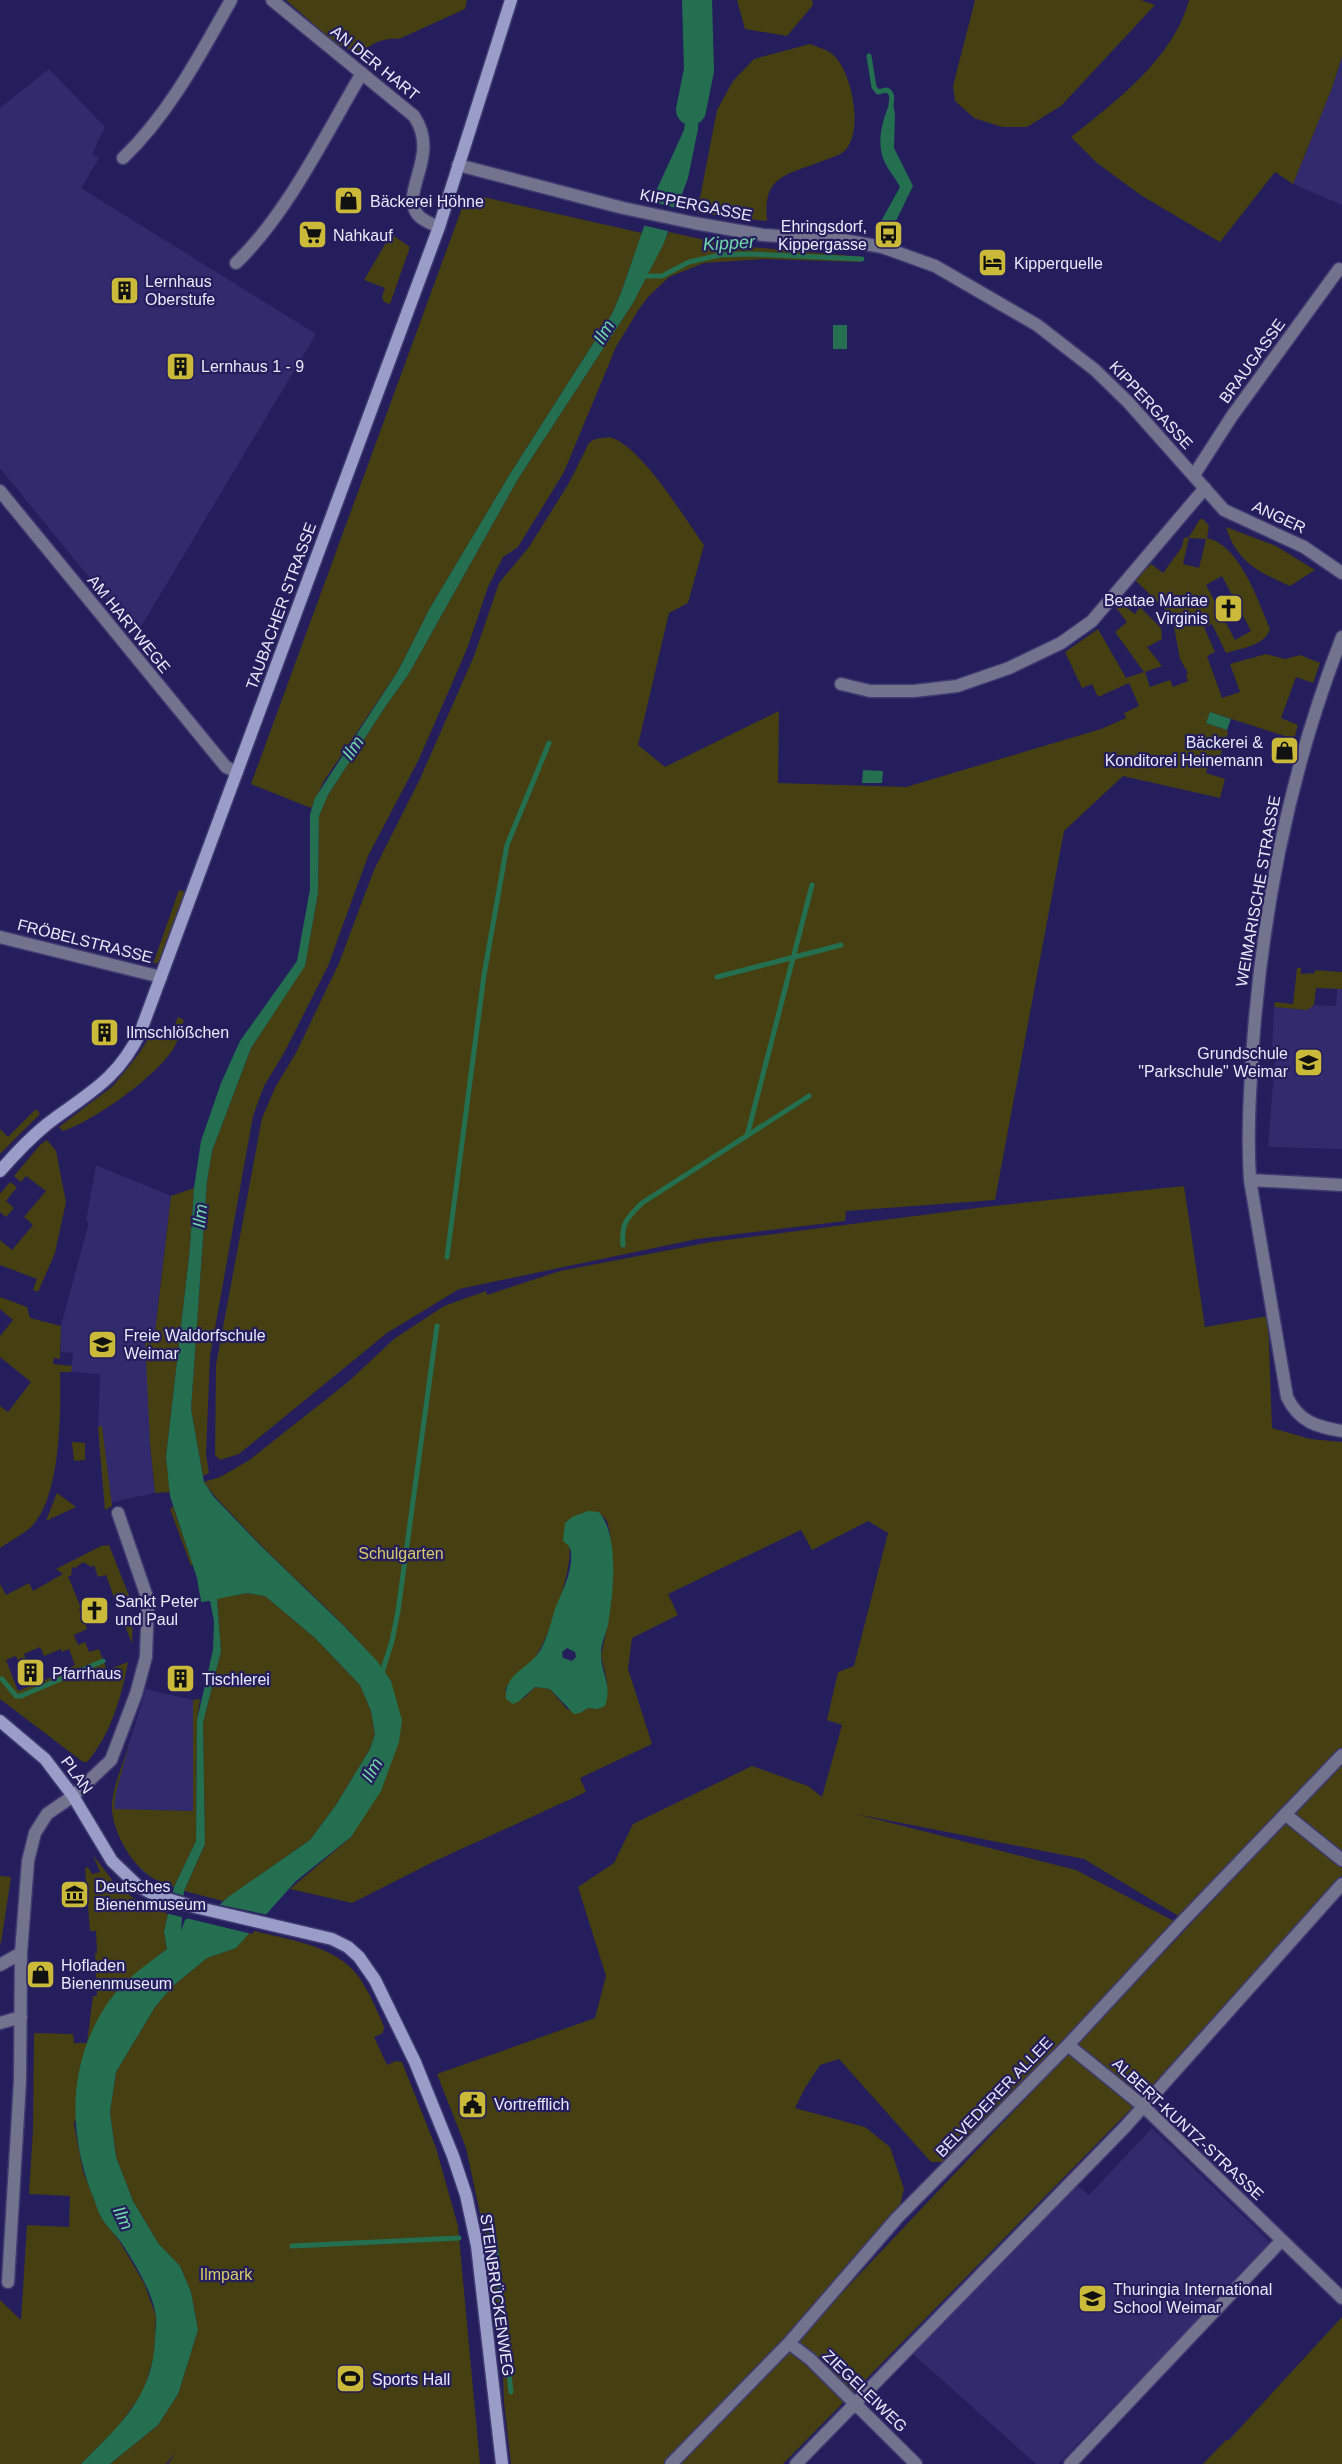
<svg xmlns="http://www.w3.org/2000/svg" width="1342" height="2464" font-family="Helvetica,sans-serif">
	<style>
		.built { fill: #312a6c }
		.green { fill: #453f12; fill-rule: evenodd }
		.water { fill: #236f4f; fill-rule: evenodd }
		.pier { fill: #241e5c }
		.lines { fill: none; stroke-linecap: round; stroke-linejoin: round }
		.stream { stroke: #236f4f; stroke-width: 5 }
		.river { stroke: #236f4f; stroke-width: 30 }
		.street-casing { stroke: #3f3a72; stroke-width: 15 }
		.secondary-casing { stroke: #3f3a72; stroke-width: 15 }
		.street { stroke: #72748e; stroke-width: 12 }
		.secondary { stroke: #9a9dc7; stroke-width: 12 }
		.labels { text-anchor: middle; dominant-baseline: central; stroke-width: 4.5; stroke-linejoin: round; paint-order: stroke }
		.street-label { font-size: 16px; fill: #e7e9f9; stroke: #241e5c }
		.poi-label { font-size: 16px; fill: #e7e9f9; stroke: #241e5c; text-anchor: start }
		.park-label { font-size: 16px; fill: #d9cb69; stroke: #241e5c }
		.water-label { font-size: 18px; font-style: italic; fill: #70d8a7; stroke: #241e5c }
	</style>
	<rect width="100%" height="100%" fill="#241e5c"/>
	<path class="built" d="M1342,57V205L1293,184L1332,88Z
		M49,69L105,127L92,154L99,158L81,188L316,334L136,635L0,468V108Z
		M1337,989H1342V1149L1268,1147L1276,1047H1272L1274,1007L1307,1010L1314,1005L1336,1006Z
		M96,1165L171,1196L155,1332L150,1444L155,1493L112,1502V1506L105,1510L98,1427L100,1374L71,1372L73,1353L61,1352V1326L89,1222L86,1221Z
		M146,1689L193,1700V1811L155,1880L143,1872L133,1859L115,1824L112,1811L114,1793Z
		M1152,2128L1271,2243L1058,2464H1036L912,2353L1076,2184L1089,2195Z"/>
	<path class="green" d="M286,0H467L465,9L399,39C383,37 371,44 359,54L335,43Z
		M737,0H812L813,5L787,36L745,29Z
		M975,0H1141L1155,5L1061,106L1027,127H1002L974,118L955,101L953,86Z
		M1189,0H1342V57L1332,88L1293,184L1275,172L1220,242L1142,196L1097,163L1071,137C1116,101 1174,58 1189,0Z
		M810,44C817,47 825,49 831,53C852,68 866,136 842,153C837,156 830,158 825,160C788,175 762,174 767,221L697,213L717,110L733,81L754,59Z
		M483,197L642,233L621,293L612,314L510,474L430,608L398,671L324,781L311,808L251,784L462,208L471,201Z
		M669,232L728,245L862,257L860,262L764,259L704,263L669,277L649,296L639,309L616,347L564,472L518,547L503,557L488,587L467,649L419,759L368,856L328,966L284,1053L264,1086L253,1116L210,1356L206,1454L209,1473L203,1476L191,1409L207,1181L212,1151L251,1048L305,965L318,893L319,816L328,795L385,707L408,675L518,479L633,303Z
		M391,234L410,247L390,304L384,302L382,297L385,288L364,280Z
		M610,437C642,447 683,516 704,545L688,603L669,613L638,745L665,767L779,711L778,783L906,787L1101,729L1126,718L1124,713L1139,706L1129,683L1098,697L1092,684L1082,688L1065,652L1098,629L1126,678L1144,672L1115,632L1127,622L1114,605L1118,600L1135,614L1140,607L1161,628L1162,639L1147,647L1162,666L1145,672L1150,687L1170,680L1173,687L1188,681L1186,674L1188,673L1180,659L1172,616L1135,580L1151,564L1163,573L1182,547L1184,538L1189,537L1200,519H1203L1209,526L1207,538C1240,545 1258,601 1270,629C1265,646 1241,648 1226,653L1212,624L1204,627L1215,652L1207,656L1222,698L1240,692L1230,664L1266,654L1285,659L1300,655L1320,663L1313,683L1296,677L1281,718L1298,725L1294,739L1210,712L1206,723L1227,730L1228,733L1220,757L1230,760L1229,764L1210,758L1206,773L1225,779L1220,798L1123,776L1064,831L995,1200L846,1211L845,1221L697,1239L459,1289L387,1333L239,1454L220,1460L215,1455L216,1365L262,1118L276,1086L297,1051L339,963L374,870L420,779L474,656L499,583L529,547L569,483L589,443L595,439ZM1189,538L1206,539L1199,568L1183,564ZM1222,576L1251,631L1235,640L1206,585Z
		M1226,527L1276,546L1315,570L1290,586C1259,572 1237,563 1226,527Z
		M179,890L185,892L160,962L153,964Z
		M1297,968H1301V974L1315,973V970L1342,972V989L1316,988L1314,1005L1307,1010L1274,1007L1275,1002L1293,1004Z
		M178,1017L184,1020C181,1028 179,1039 175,1046C159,1075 94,1121 63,1131L59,1127L113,1086L138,1055L153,1031L169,1039Z
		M36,1109L40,1114L0,1154V1129L8,1137Z
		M47,1140L56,1151L66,1202L55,1253L38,1292L33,1290L37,1279L0,1265V1240L12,1250L33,1225L24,1217L46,1191L26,1176L21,1182L14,1176L40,1145Z
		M10,1182L17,1187L6,1201L14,1208L6,1217L0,1212V1194Z
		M1184,1186L1205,1327L1268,1316L1272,1428L1310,1439L1342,1442V1747L1180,1917L1084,1859L856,1814L1076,1870L1174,1921L1064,2040L947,2162H931L839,2059L820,2065L805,2088L795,2108L865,2127L890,2147L904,2189L897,2218L671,2464H511L504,2402L502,2355L487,2246L466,2148L437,2074L595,2018L606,1976L578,1887L614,1863L633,1824L752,1766L808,1786L822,1797L842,1725L827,1720L838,1672L854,1666L888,1533L868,1521L812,1550L801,1530L668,1594L678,1615L632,1638L628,1669L652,1744L580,1778L586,1792L435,1861L352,1903L290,1889L351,1837L364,1815L391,1681C349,1622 289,1577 241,1524C228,1510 215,1498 204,1482L220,1477L248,1461L348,1382L394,1339L444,1306L486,1291L487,1295L560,1271L711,1242L993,1206ZM599,1512L607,1521L610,1533L612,1588L607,1628L601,1655L607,1682L597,1709L588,1708L580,1713L567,1709L550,1689L535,1687L524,1698L505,1690C512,1675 522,1671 533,1660C547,1645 574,1566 569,1546Z
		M194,1188L190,1248L166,1457L170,1492L155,1493L150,1444L145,1336L155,1332L171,1196Z
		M0,1297L27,1307L30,1318L61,1326L60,1359L54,1358L53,1364L72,1366L71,1372H60C61,1412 61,1497 31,1527C22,1535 10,1541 0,1548V1406L8,1412L31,1382L0,1357V1336L13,1320L0,1309Z
		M102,1426L112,1506L105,1510L98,1427Z
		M72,1442L85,1443V1460L74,1461Z
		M57,1493L76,1507L46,1521Z
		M173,1506L193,1565L191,1566L170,1509Z
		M109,1545L132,1603L118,1609L106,1575L98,1577L94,1565L92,1567L83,1562L75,1568L72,1567L71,1576H68L81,1608L78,1610L81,1611L85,1620L83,1623L85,1622L87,1629L74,1635L78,1645L85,1642L89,1652L99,1649L107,1670L128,1662C122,1696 110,1736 87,1762H83L0,1699V1584L6,1595L29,1583L33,1591L63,1574L56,1569L101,1546ZM40,1647L44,1656L61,1649L62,1652L69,1649L75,1665L69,1668V1670L18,1691L6,1660L16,1656L19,1664L27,1661L24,1654Z
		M247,1593L265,1596L315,1638L360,1685L371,1711L375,1734L370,1749L336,1805L310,1840L223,1901L184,1891L205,1844L203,1723L221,1651L217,1598Z
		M133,1614L132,1644L122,1618Z
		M200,1699L197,1720L196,1841L174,1887C164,1883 153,1880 145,1872C129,1860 113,1830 112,1810C111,1788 124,1763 130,1742L116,1792L114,1809L193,1811V1700Z
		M1342,1764V1875L1130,2110L783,2464H680Z
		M93,1855L116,1885L139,1902L169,1909L164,1932L167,1949L140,1970L74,2124L83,2171L101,2217L120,2242L144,2283L156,2316L154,2356L143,2393L116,2429L81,2464H0V2300L21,2320L27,2225L69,2227L70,2196L29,2194L33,2129L34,2033L73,2034L74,2043H87L93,1996H97L95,1953H97L96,1931H90L85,1868L88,1867L92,1874L100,1872Z
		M0,1876L11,1877L1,1943H0Z
		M251,1930C292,1941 342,1945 364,1985C372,1998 378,2013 384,2027L383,2033L374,2037L387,2065L396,2061L402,2062L436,2148L458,2226L480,2464H168L176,2452L166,2464H110L158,2425L178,2394L198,2330L191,2292L180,2266L158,2243L133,2201L116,2157L110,2112L116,2072L155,2007L173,1986L207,1958L236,1948Z
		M1342,2317V2464H1203L1226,2440H1229Z"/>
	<path class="water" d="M699,70L698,129L688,178L664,243L633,303L518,479L408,675L385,707L328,795L319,816L318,893L305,966L251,1048L212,1151L207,1181L191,1409L204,1482L214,1497L261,1546L343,1625L378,1662L391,1681L402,1720L399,1742L381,1791L351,1837L296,1881L236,1948L207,1958L173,1986L155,2007L116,2072L110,2112L116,2157L133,2201L158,2243L180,2266L191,2292L198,2330L178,2394L158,2425L110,2464H81C119,2426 153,2397 155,2339C155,2332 157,2323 156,2316C152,2291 135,2264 121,2242C115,2234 106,2226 101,2217C97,2210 95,2200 91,2192C67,2127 69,2059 109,2001C124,1980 147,1964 167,1949L164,1932L174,1887L196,1841L197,1720L213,1650L214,1621L210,1601L201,1602L197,1578L170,1496L166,1457L190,1248L194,1188L201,1141L221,1083L240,1041L297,961L310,889V814L315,798L398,671L430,608L510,474L612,314L621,293L657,189L684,130L690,86ZM247,1593L265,1596L315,1638L360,1685L371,1711L375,1734L370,1749L336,1805L310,1840L228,1897L217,1907L195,1914L185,1920L181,1931L184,1891L205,1844L203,1723L221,1651L217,1599Z
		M892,98L895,114L894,148L913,186L892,229L879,225L900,187C896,179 889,171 885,163C875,142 883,118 892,98Z
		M833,325H847V349H833Z
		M1210,712L1231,719L1227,730L1206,723Z
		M863,770L883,771L882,783H862Z
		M588,1511L599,1512C620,1537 613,1594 608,1625C606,1634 601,1643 601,1652C600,1673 613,1684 605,1706L597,1709L588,1708L580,1713L574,1714L550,1689L535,1687L518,1702L513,1704L506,1699C503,1673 531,1668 541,1649C548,1636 551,1622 555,1609C562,1591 573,1572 571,1552C570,1546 567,1544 563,1541L565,1523L572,1517ZM567,1648L575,1652L576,1657L572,1661L563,1658L562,1652Z"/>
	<path class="pier" d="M650,201L680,209L672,232L642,225Z
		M170,1891L187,1897L184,1917L194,1911L216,1904L269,1915L252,1934L165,1913Z"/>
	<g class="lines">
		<path class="stream" d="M869,56L874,87L878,92L886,90C893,92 892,98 891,105
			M640,276H662L689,262L720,255L750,254L862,259
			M717,977L841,945
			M747,1136L812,885
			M623,1245C621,1223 627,1218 642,1203L809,1096
			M447,1257L484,975L507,845L549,743
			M381,1676L392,1641L398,1611L437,1326
			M2,1679L16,1696H21L103,1661
			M491,2234L495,2241L511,2392
			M292,2246L459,2238"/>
		<path class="river" d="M691,110L699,70L697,0"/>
		<defs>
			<path id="street" d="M272,0L414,116C441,156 399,191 418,215C423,221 432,224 439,227
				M123,158C169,114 200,55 231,0
				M458,165L623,208L694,223L763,235L843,240L882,247L935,266L1037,325L1095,370L1128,402L1224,510L1304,547L1342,573
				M236,263C288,213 325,135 362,73
				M1194,475L1232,416L1339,269
				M0,491L226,767L237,772
				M1342,637C1291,768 1263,904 1253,1044C1250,1089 1247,1135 1250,1180L1287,1397C1299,1422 1317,1427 1342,1431
				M841,684L870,691H914L957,686L1009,668L1061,643L1092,621L1205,488
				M0,937L161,977
				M1250,1180L1342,1185
				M1285,1814L1342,1860
				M0,1965L21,1953
				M0,2023L21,2017
				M1068,2045L1143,2106L1342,2298
				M8,2282L20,2081L21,1953L28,1861L35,1833L47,1814L73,1796L111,1760L136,1694L146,1657L148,1600L118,1513
				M789,2343L810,2359L916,2464
				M671,2464L789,2343L897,2218L1068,2045L1181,1923L1342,1755
				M796,2464L1125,2127L1342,1884
				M1070,2464L1282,2240"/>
			<path id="secondary" d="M0,1171C14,1155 29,1139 46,1125C86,1094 116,1082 140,1033L439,227L511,0
				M0,1721L45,1759L73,1796L112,1861L138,1886L157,1896L195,1907L332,1939L348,1947L359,1957L375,1980L415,2062L453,2156L466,2195L477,2246L502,2464"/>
		</defs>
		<use href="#street" class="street-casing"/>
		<use href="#secondary" class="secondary-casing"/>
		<use href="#street" class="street"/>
		<use href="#secondary" class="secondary"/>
	</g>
	<defs>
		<symbol id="shop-square" viewBox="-11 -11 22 22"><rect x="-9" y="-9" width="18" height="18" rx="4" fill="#cbba39" stroke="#241e5c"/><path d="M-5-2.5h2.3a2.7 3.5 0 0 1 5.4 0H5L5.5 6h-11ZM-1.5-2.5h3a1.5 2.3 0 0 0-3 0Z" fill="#111"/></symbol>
		<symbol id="supermarket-square" viewBox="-11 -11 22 22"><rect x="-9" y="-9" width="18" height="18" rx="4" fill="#cbba39" stroke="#241e5c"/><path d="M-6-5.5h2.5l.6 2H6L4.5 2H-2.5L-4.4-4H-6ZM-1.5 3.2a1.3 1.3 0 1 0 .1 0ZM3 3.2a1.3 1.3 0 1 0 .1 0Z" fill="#111"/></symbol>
		<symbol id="bus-square" viewBox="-11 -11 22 22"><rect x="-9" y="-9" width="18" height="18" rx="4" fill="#cbba39" stroke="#241e5c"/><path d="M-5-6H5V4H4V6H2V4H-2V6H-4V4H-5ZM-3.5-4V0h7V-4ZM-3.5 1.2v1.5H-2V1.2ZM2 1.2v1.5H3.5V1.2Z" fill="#111"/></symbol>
		<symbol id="hotel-square" viewBox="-11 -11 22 22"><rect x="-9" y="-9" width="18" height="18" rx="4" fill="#cbba39" stroke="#241e5c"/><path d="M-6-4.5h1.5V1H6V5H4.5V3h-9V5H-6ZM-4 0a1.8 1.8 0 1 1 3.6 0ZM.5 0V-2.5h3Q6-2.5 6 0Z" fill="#111"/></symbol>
		<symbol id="building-square" viewBox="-11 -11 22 22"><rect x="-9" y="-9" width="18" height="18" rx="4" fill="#cbba39" stroke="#241e5c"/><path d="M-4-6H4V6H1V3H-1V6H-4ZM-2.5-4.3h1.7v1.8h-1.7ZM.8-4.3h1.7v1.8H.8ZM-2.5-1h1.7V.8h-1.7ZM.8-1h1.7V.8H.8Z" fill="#111"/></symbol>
		<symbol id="church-square" viewBox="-11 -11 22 22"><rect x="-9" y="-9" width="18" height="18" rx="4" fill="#cbba39" stroke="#241e5c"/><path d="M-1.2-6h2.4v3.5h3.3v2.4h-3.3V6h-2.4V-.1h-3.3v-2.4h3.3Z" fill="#111"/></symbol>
		<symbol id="school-square" viewBox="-11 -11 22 22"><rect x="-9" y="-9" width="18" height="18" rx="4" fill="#cbba39" stroke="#241e5c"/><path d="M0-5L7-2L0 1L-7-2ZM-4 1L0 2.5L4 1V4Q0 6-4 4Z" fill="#111"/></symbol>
		<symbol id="museum-square" viewBox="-11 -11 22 22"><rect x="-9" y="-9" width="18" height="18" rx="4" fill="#cbba39" stroke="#241e5c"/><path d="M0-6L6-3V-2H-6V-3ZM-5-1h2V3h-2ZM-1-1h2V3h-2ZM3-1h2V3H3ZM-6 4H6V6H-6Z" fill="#111"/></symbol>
		<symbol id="civic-square" viewBox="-11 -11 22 22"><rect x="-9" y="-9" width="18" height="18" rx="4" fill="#cbba39" stroke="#241e5c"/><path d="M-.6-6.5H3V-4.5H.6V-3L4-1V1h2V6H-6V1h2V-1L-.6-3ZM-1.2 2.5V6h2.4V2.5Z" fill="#111"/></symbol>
		<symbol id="stadium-square" viewBox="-11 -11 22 22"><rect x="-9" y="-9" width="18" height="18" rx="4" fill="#cbba39" stroke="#241e5c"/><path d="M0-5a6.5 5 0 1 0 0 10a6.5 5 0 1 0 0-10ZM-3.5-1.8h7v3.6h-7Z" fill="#111"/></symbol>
	</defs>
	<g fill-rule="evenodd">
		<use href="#shop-square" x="332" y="184" width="33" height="33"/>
		<use href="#supermarket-square" x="296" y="218" width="33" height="33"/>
		<use href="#bus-square" x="872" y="218" width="33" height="33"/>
		<use href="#hotel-square" x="976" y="246" width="33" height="33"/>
		<use href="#building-square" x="108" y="274" width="33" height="33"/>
		<use href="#building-square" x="164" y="350" width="33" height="33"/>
		<use href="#church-square" x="1212" y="592" width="33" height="33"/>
		<use href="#shop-square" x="1268" y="734" width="33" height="33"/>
		<use href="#building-square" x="88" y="1016" width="33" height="33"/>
		<use href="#school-square" x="1292" y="1046" width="33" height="33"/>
		<use href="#school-square" x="86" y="1328" width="33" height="33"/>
		<use href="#church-square" x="78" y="1594" width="33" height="33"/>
		<use href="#building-square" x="14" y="1656" width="33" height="33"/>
		<use href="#building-square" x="164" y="1662" width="33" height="33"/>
		<use href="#museum-square" x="58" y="1878" width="33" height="33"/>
		<use href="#shop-square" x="24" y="1958" width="33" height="33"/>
		<use href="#civic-square" x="456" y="2088" width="33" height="33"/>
		<use href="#school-square" x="1076" y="2282" width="33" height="33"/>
		<use href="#stadium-square" x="334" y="2362" width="33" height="33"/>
	</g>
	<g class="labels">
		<g class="street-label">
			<text transform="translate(375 63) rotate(39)">AN DER HART</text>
			<text transform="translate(696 205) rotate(11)">KIPPERGASSE</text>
			<text transform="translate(1252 361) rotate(-54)">BRAUGASSE</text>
			<text transform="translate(1151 405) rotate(47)">KIPPERGASSE</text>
			<text transform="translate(1279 517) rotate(25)">ANGER</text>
			<text transform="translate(281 606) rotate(-70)">TAUBACHER STRASSE</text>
			<text transform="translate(129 624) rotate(51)">AM HARTWEGE</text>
			<text transform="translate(1258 891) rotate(-80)">WEIMARISCHE STRASSE</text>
			<text transform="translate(85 941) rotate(14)">FRÖBELSTRASSE</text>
			<text transform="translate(77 1775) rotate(54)">PLAN</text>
			<text transform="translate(994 2097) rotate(-46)">BELVEDERER ALLEE</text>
			<text transform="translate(1188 2129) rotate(43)">ALBERT-KUNTZ-STRASSE</text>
			<text transform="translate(497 2295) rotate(82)">STEINBRÜCKENWEG</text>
			<text transform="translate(865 2391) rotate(44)">ZIEGELEIWEG</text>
		</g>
		<g class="poi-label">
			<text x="370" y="201">Bäckerei Höhne</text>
			<text x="867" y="226" text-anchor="end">Ehringsdorf,<tspan x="867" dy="18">Kippergasse</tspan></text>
			<text x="333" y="235">Nahkauf</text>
			<text x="1014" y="263">Kipperquelle</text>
			<text x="145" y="281">Lernhaus<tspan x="145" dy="18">Oberstufe</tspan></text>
			<text x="201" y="366">Lernhaus 1 - 9</text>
			<text x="1208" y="600" text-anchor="end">Beatae Mariae<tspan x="1208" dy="18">Virginis</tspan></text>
			<text x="1263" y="742" text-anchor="end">Bäckerei &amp;<tspan x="1263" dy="18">Konditorei Heinemann</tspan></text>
			<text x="126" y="1032">Ilmschlößchen</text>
			<text x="1288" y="1053" text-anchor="end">Grundschule<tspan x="1288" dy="18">"Parkschule" Weimar</tspan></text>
			<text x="124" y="1335">Freie Waldorfschule<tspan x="124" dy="18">Weimar</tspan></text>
			<text x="115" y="1601">Sankt Peter<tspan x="115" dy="18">und Paul</tspan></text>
			<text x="52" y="1673">Pfarrhaus</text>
			<text x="202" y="1679">Tischlerei</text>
			<text x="95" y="1886">Deutsches<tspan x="95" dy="18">Bienenmuseum</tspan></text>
			<text x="61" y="1965">Hofladen<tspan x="61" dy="18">Bienenmuseum</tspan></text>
			<text x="494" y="2104">Vortrefflich</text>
			<text x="1113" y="2289">Thuringia International<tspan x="1113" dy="18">School Weimar</tspan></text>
			<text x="372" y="2379">Sports Hall</text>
		</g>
		<g class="park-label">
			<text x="401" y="1553">Schulgarten</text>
			<text x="226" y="2274">Ilmpark</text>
		</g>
		<g class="water-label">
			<text transform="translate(729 243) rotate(-3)">Kipper</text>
			<text transform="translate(604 332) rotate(-59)">Ilm</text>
			<text transform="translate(353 748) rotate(-56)">Ilm</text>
			<text transform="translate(200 1216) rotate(-84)">Ilm</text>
			<text transform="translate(372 1770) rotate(-60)">Ilm</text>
			<text transform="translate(123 2218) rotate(65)">Ilm</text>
		</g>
	</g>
</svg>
